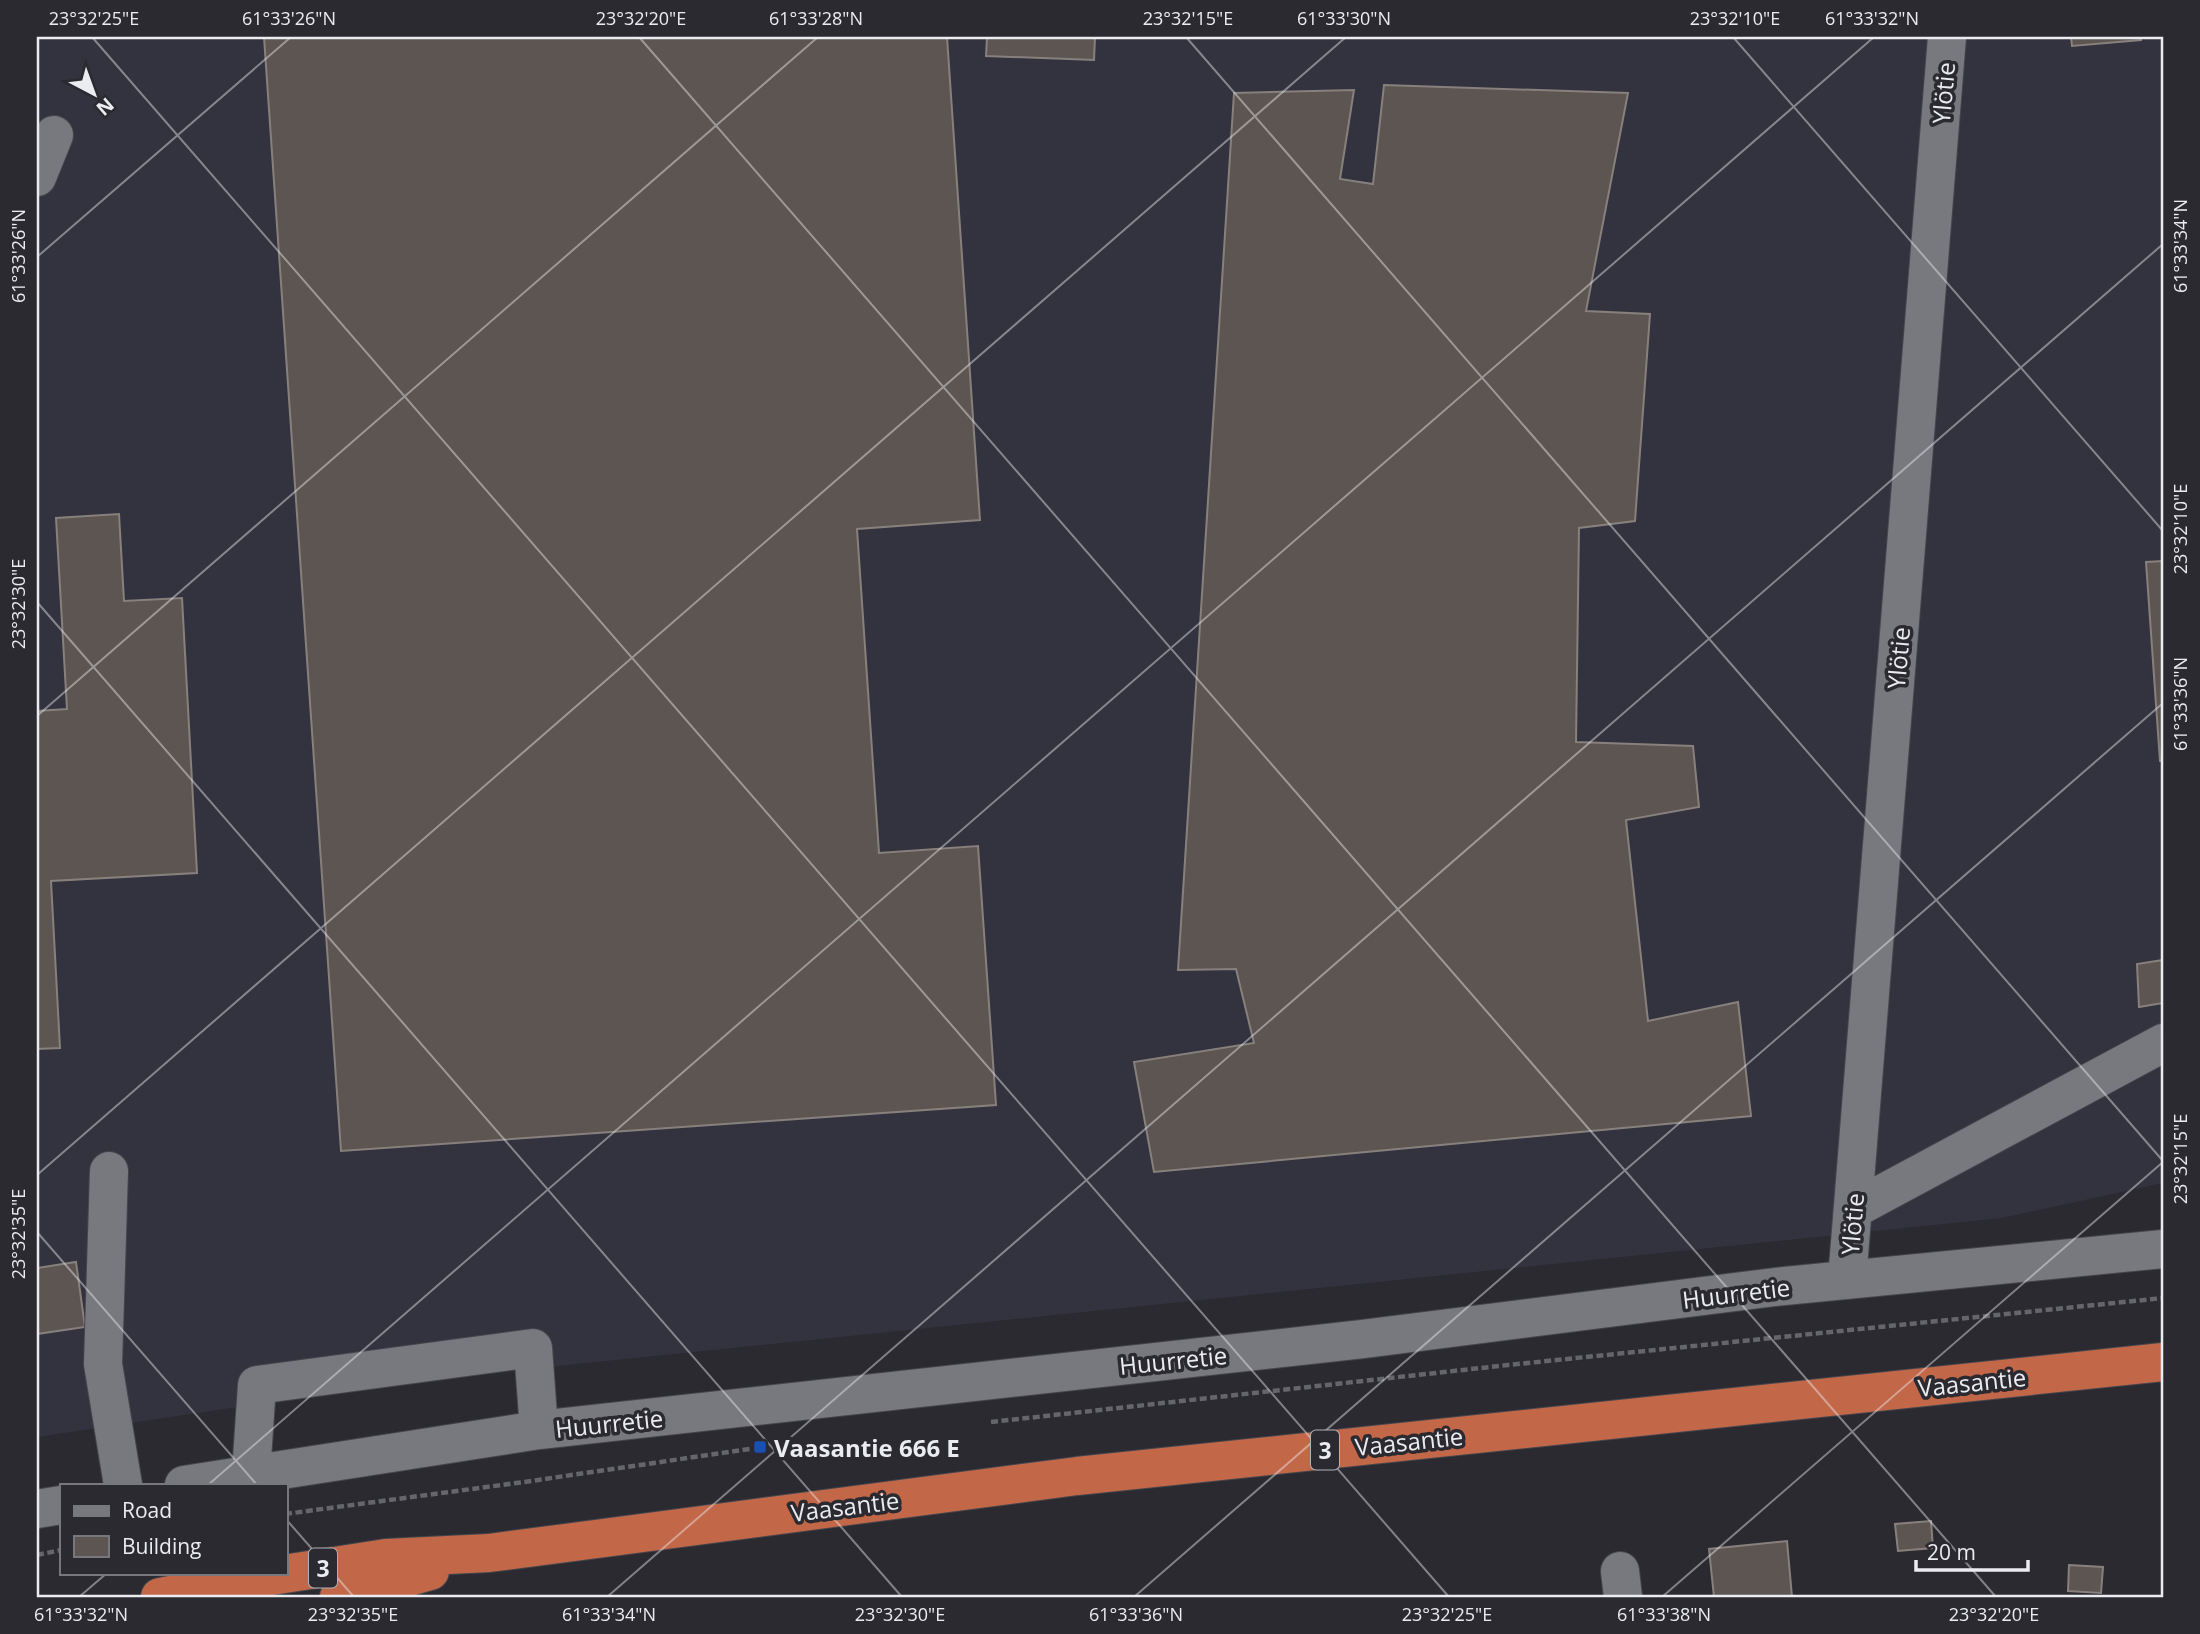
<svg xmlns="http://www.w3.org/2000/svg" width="2200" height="1634" font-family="'Open Sans',sans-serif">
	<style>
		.built { fill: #33333f }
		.building { fill: #5c5551; stroke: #87807c; stroke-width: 2 }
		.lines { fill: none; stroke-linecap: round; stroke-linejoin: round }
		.minor-casing { stroke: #46464c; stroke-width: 40 }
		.highway-casing { stroke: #46464c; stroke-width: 40 }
		.path { stroke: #65666b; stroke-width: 4.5; stroke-dasharray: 7 3.5; stroke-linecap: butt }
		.minor { stroke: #78787f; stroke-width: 38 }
		.highway { stroke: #c36749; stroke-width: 38 }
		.ticks { fill: none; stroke: #ebecf0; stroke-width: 2; stroke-opacity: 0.45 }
		.transit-dot { fill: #1a4fb4; stroke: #2a2a30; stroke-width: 2.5 }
		.labels { text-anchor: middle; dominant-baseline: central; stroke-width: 7; stroke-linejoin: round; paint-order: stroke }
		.shield { fill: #2a2a30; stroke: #b1b2b6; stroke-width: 2 }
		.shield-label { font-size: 23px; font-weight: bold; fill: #ebecf0 }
		.street-label { font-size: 24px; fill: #ebecf0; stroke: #2a2a30 }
		.poi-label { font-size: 24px; font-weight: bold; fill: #ebecf0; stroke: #2a2a30; text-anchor: start }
		.neatline { fill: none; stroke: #ebecf0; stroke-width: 2.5 }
		.ticks-label { font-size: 18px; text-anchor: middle; fill: #ebecf0 }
	</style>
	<rect width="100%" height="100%" fill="#2a2a30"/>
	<path class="built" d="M37,37H2163V1183L2002,1218L411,1381L37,1437Z"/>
	<path class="building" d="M264,37H947L980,520L857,529L879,853L978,846L996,1105L341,1151Z
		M987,37H1095L1094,60L986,56Z
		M2071,37H2141V40L2072,46Z
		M1384,85L1628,93L1586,311L1650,314L1635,521L1579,528L1576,742L1693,746L1699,807L1626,820L1648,1021L1738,1002L1751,1116L1154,1172L1134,1062L1254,1043L1236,969L1178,970L1234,93L1354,90L1340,179L1373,184Z
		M119,514L124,601L182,598L197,873L51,881L60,1048L37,1049V711L67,709L56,518Z
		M2163,561V761H2160L2146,562Z
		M2163,960V1003L2139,1007L2137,964Z
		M76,1262L85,1327L37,1334V1268Z
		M1931,1521L1933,1548L1898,1551L1895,1524Z
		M1787,1541L1792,1597H1714L1709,1549Z
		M2069,1565L2103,1567L2101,1593L2068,1591Z"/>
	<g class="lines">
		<defs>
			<path id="minor" d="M37,177L54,135
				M109,1171L103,1364L123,1485
				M1854,1209L2163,1043
				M1847,1280L1947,37
				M251,1474L257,1385L533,1348L539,1430
				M184,1485L539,1430L1363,1339L1775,1287L2163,1249
				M37,1509L61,1505
				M1620,1571L1623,1597"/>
			<path id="highway" d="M160,1597L233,1582L386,1558L489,1553L1077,1476L2163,1362
				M339,1597L430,1571"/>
		</defs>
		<use href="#minor" class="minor-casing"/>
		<use href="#highway" class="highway-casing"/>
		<path class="path" d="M991,1422L1508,1365L2163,1298
			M285,1514L524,1482L756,1448
			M37,1555L61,1550"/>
		<use href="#minor" class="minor"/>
		<use href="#highway" class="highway"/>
	</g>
	<path class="ticks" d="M92,37L1449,1597M639,37L1996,1597M1186,37L2163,1161M1733,37L2163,531M37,257L291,37M37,602L902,1597M37,716L818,37M37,1175L1346,37M37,1232L257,1485M208,1485L1874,37M285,1518L354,1597M79,1597L107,1573M607,1597L2163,244M1134,1597L2163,703M1662,1597L2163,1162"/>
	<rect class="transit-dot" x="753" y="1440" width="14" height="14" rx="3.5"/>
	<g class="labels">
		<g class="shield">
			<rect x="1311" y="1430.5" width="28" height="39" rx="5"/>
			<rect x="309" y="1548.5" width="28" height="39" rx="5"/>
		</g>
		<g class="shield-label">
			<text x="1325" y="1450">3</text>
			<text x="323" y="1568">3</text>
		</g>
		<g class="street-label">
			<text transform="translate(1943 93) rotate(-85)">Ylötie</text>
			<text transform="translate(1898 658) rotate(-85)">Ylötie</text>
			<text transform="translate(1852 1224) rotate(-85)">Ylötie</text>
			<text transform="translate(1736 1293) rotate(-7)">Huurretie</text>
			<text transform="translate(1173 1360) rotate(-6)">Huurretie</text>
			<text transform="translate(1972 1382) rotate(-6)">Vaasantie</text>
			<text transform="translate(609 1423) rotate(-6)">Huurretie</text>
			<text transform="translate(1409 1441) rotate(-6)">Vaasantie</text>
			<text transform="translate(845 1506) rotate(-7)">Vaasantie</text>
		</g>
		<g class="poi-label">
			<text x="774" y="1447">Vaasantie 666 E</text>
		</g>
	</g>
	<rect width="2200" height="1634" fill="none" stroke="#2a2a30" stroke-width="77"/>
	<rect x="60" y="1484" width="228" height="91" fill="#2a2a30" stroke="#77787d" stroke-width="2"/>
	<rect x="74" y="1506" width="35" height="10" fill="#78787f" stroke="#77787d" stroke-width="2"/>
	<text x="122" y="1518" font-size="21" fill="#ebecf0">Road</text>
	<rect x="74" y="1536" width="35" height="21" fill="#5c5551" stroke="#77787d" stroke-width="2"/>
	<text x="122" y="1554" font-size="21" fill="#ebecf0">Building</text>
	<g transform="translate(94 94) rotate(139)" stroke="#2a2a30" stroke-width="5" paint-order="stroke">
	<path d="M0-5L12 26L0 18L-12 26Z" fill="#ebecf0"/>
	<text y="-10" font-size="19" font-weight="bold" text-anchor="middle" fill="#ebecf0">N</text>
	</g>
	<path d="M1916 1560v10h112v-10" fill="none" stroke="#ebecf0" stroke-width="3.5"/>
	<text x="1927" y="1560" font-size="21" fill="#ebecf0" stroke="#2a2a30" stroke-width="5" paint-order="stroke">20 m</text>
	<rect x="38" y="38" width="2124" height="1558" class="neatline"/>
	<g class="ticks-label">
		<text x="94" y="25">23°32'25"E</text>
		<text x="289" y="25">61°33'26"N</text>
		<text x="641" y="25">23°32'20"E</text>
		<text x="816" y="25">61°33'28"N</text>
		<text x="1188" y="25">23°32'15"E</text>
		<text x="1344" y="25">61°33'30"N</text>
		<text x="1735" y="25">23°32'10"E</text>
		<text x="1872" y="25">61°33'32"N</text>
		<text transform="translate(2181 246) rotate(-90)" y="6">61°33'34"N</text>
		<text transform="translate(19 256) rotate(-90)" y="6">61°33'26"N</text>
		<text transform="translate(2181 529) rotate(-90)" y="6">23°32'10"E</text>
		<text transform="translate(19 604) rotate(-90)" y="6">23°32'30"E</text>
		<text transform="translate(2181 704) rotate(-90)" y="6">61°33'36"N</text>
		<text transform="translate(2181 1159) rotate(-90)" y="6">23°32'15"E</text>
		<text transform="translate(19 1234) rotate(-90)" y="6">23°32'35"E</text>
		<text x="81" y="1621">61°33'32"N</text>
		<text x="353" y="1621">23°32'35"E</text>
		<text x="609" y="1621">61°33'34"N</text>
		<text x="900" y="1621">23°32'30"E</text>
		<text x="1136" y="1621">61°33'36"N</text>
		<text x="1447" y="1621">23°32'25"E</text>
		<text x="1664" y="1621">61°33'38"N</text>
		<text x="1994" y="1621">23°32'20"E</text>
	</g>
</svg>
